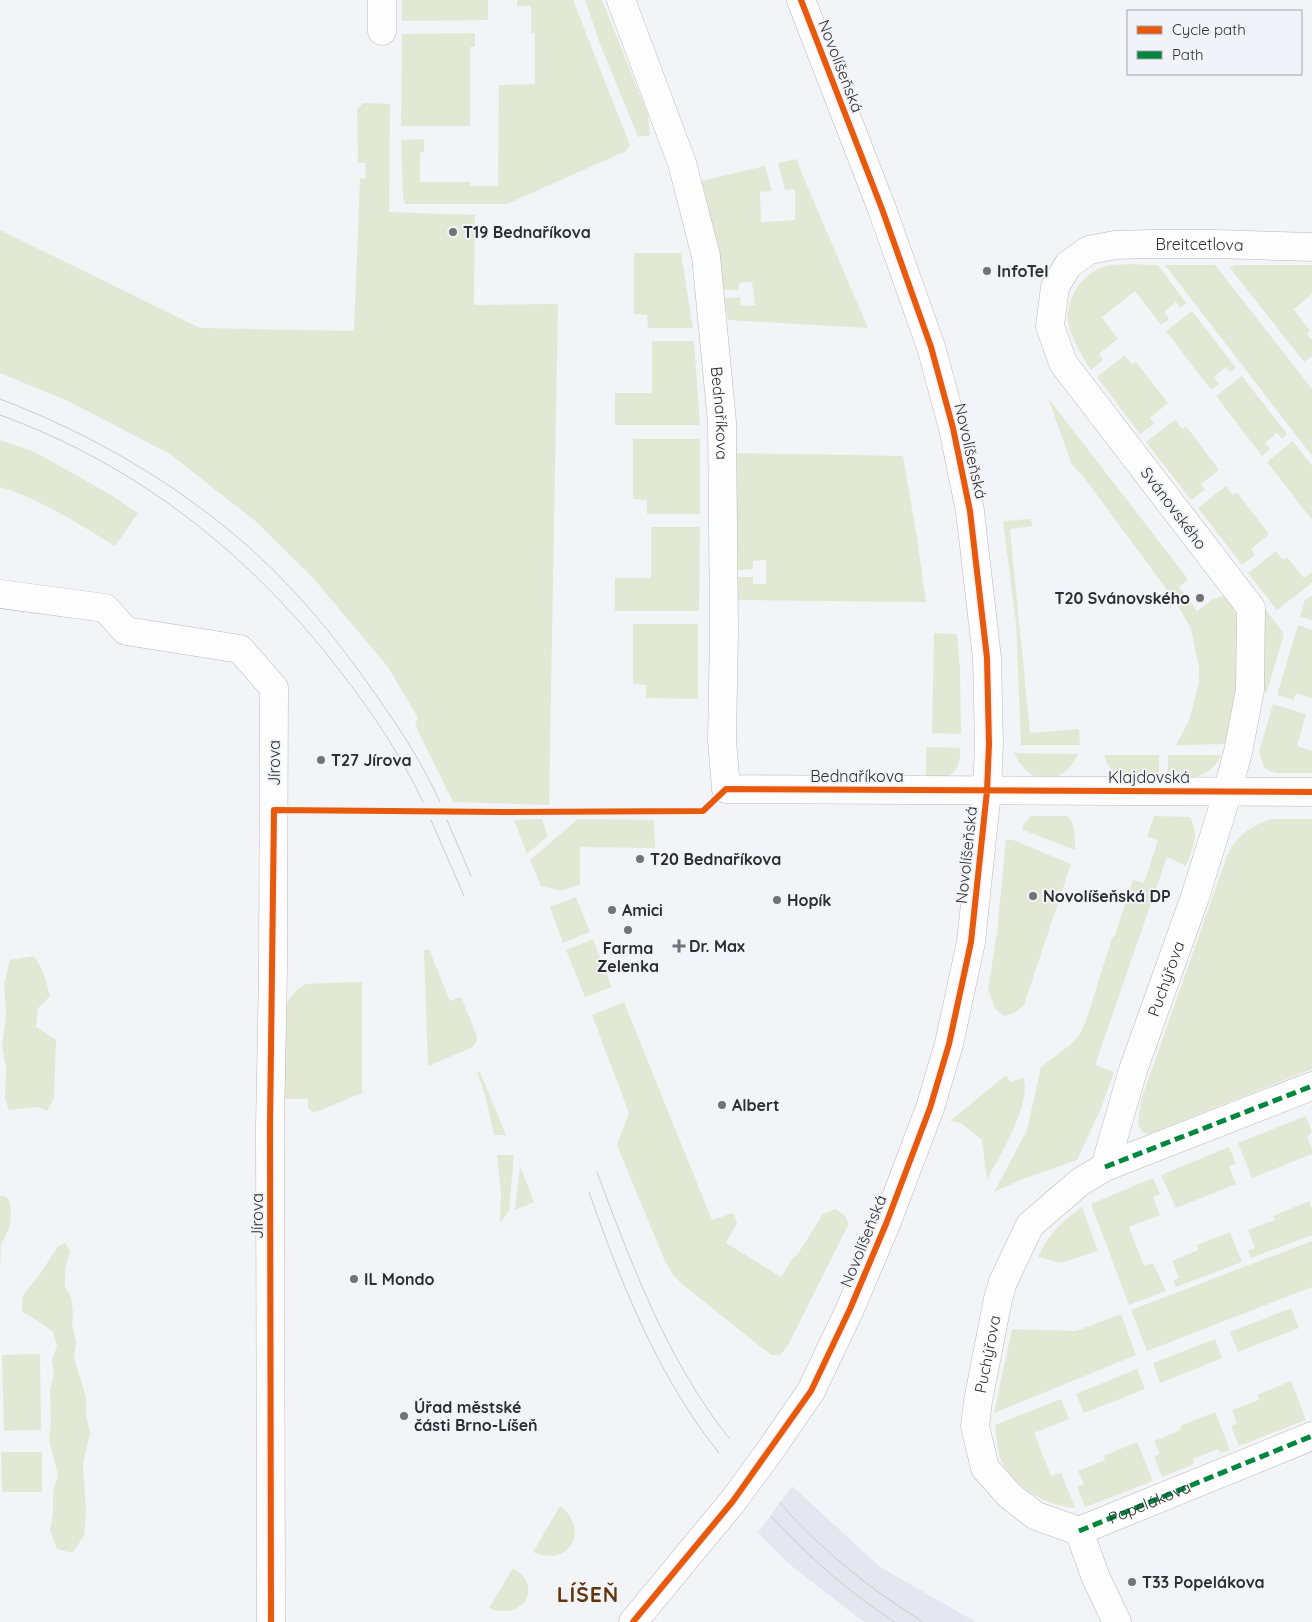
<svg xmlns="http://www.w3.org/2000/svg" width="1312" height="1622" font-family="Quicksand,sans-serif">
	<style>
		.built { fill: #e5e6ef }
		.green { fill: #e3e8d5 }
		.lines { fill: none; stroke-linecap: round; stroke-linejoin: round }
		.minor-casing { stroke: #b9b9bc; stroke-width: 29 }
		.minor { stroke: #fdfdfe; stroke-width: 28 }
		.tram { stroke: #ccccce; stroke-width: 1 }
		.minor-bridge-casing { stroke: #b9b9bc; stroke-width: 29; stroke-linecap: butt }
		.minor-bridge { stroke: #fdfdfe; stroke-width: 28 }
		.quiet { stroke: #00873e; stroke-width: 5; stroke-dasharray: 10 5; stroke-linecap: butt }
		.cycleway-casing { stroke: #f2f3f9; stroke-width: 9 }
		.cycleway { stroke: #e8590c; stroke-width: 6 }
		.poi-dot { fill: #737376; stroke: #f2f3f9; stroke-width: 2 }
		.labels { text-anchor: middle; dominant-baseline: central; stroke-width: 4; stroke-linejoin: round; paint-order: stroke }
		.street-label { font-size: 16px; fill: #2e2e30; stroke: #f2f3f9 }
		.poi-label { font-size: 16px; font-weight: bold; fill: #2e2e30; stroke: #f2f3f9; text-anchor: start }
		.district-label { font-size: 21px; font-weight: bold; letter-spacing: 1px; fill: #60370b; stroke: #f2f3f9 }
	</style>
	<rect width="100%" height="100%" fill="#f3f4f8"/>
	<path class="built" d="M792,1486L880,1567L976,1622H865L861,1620L792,1566L758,1533Z"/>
	<path class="green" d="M402,0H488V20L402,21Z
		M517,0H573L630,145L626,151L507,204H405L403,197L401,140L424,139V152L420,153V182H470V186H498L499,85L535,84V33H531V6H517Z
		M585,0H602L648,115L650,135L638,137L600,44Z
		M475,33V47H470V126H401L402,34Z
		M363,103L390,104L389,212L475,215L474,305L558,304L549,805L453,802L415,725L418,718L388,667L314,579L254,520L170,454L68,401L0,373V230L200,328L354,331L360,179L366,178L365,163H358L357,109Z
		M797,159L800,169L868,328L728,320L724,298L740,297L741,306L755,305L752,282L739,283V290H724L716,243L701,181L765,166L772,191L760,192L761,222L795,220V189L785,190L778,163Z
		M634,253H681L693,328H648L647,315L634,314Z
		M1158,265L1186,303L1180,308L1176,302L1164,312L1169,319L1161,325L1135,291L1102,317L1118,339L1099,354L1103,360L1091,370C1083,359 1069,334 1068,321C1066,299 1080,277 1100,268C1115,262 1142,265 1158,265Z
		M1165,265H1215L1312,389V456Z
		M1235,265H1312V294L1294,309L1310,331L1307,334L1312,340V356L1304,362L1230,268Z
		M1192,311L1236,368L1230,372L1226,367L1214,377L1219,384L1211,390L1166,331Z
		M652,341H694L700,425H615V393H652Z
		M1125,355L1132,364L1136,362L1168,403L1150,418L1154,424L1140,434L1097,377Z
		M1242,376L1287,434L1282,439L1277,433L1265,443L1270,449L1262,456L1216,396Z
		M1048,398L1188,579L1179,587L1197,611L1213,599L1225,595L1236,613L1240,641L1235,717L1228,744L1176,745L1189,721L1199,682V668L1191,629L1176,602L1083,476L1072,465Z
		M1175,420L1182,429L1186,426L1219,470L1201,484L1205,490L1191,500L1146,442Z
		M633,439H700V514H647V500L633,499Z
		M0,440L35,452L111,495L138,513L115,546C78,524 41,499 0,487Z
		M1293,441L1312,466V520L1267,462Z
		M736,453L903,456L917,538L926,602L736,600L735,577H753V584H766V560L753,561V569L735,570Z
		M1226,486L1233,495L1237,492L1269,534L1251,549L1255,555L1242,565L1198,508Z
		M1030,519L1033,526L1010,529L1030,733L1079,729L1080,745H1021L1016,623L1003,521Z
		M651,527H700L699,611H615V578H651Z
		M1276,551L1283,560L1287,557L1304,578L1312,572V583L1277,610L1248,573Z
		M1312,595V620L1300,617L1305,600Z
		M1256,597L1284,634L1267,692L1261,690Z
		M633,624H698V699L646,698V685L633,684Z
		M1298,625L1312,630V696L1311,698L1296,693L1294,700L1277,695Z
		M934,633L957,634L960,669L961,734L932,733Z
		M1273,704L1306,714L1297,746L1312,751V773H1277L1269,771L1264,767L1259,752Z
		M926,747L960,748C961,774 950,778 926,780Z
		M1014,753L1078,754C1062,788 1030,787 1014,753Z
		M1104,755H1159V780C1133,778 1112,785 1104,755Z
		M1168,755H1221C1210,779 1191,778 1168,780Z
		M1031,816H1067C1076,824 1075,838 1075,850L1023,830V825Z
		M1154,816L1190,817C1200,836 1193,847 1186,866L1167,857L1095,1065L1114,1072L1101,1108L1077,1160L1023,1179L994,1192L1027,1130L1041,1067L1070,1045L1080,1034L1086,1021L1112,938L1115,935L1133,880L1144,883L1158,840L1147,837Z
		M542,819L548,836L527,854L514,820Z
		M578,819L654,820L655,848L580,847V884L561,891L541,886L530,860Z
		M1271,819H1312V1069L1154,1132L1147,1134L1142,1132L1138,1124L1141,1100L1227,856C1238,834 1248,828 1271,819Z
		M1006,839L1013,840L1071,864L1024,1005L1016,1012L1004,1016L996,1010L988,990L997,932Z
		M576,897L590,932L563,943L550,907Z
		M593,939L612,987L585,997L566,950Z
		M429,949L450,1001L461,997L477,1036L476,1043L471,1048L428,1066L424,951Z
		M34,956L43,971L50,996L38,1008L36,1027L56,1040L54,1098L47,1111L38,1107L9,1110L5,1099L6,1068L2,1045L6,1016L4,984L10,960Z
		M362,982V1093L314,1113L308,1108V1099H284L283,1018L288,1000L298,989L306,984Z
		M624,1002L712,1220L733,1213L737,1223L726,1243L781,1277L792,1259L797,1255L823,1214L835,1209C842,1212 848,1217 848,1225L787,1347L780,1355H771L682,1284L673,1275L664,1259L617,1145L629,1113L592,1015Z
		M477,1072H480L506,1135H494L485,1095Z
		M1006,1075L1010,1082L1023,1078C1033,1100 999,1159 987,1179L982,1140L961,1123L950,1121Z
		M1306,1116L1312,1133L1307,1136L1312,1149V1154L1252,1178L1238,1143Z
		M1229,1147L1236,1164L1229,1166L1236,1184L1176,1208L1161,1175Z
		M497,1155H514L509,1211L500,1223L501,1192Z
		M520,1166L534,1202L515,1210Z
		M1153,1178L1160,1194L1153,1197L1160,1215L1129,1227L1144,1266L1153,1263L1166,1291L1129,1305L1091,1204Z
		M2,1195L9,1199L11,1210L10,1226L1,1245L0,1270V1197Z
		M1309,1201L1312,1209V1235L1251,1258L1248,1251L1255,1248L1248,1230L1275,1220L1273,1216Z
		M1082,1207L1098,1251L1061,1263L1038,1257C1048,1234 1062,1221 1082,1207Z
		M1230,1232L1242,1262L1176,1287L1173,1280L1179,1278L1172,1261L1198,1250L1197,1245Z
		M1312,1241V1287L1147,1351L1131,1310Z
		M65,1243L70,1251L65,1268V1286L71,1297L73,1313L72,1324L76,1343L74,1358L86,1397V1414L90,1433L83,1464L86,1512L84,1536L72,1553L57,1549L50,1530L53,1514V1492L58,1475L49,1440L51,1422L50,1389L54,1375L52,1360L57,1346L53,1332L38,1321L22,1312L23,1295L40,1274L58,1246Z
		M1291,1308L1299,1328L1238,1352L1230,1332Z
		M1121,1314L1136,1355L994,1413L1012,1329L1076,1331Z
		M1215,1339L1222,1358L1160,1383L1153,1363Z
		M40,1354L41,1430L4,1431L2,1355Z
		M1137,1369L1145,1389L1084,1413L1076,1394Z
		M1291,1381L1306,1420L1239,1446L1231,1426L1237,1424L1232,1410L1259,1400L1257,1395Z
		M1061,1399L1069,1419L1034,1433L1051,1476L1061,1473L1075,1507L1073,1508C1044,1504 1014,1488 1001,1460C997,1449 996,1436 995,1425Z
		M1215,1412L1230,1450L1221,1453L1218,1449L1193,1459L1194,1464L1162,1477L1154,1457L1160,1454L1154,1441L1181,1430L1180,1426Z
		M1137,1442L1153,1481L1085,1507L1077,1487L1084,1484L1078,1471L1105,1460L1104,1456Z
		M1,1452H42V1492H2Z
		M560,1506C591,1530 569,1568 533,1552Z
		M513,1568C545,1587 522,1622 489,1608Z"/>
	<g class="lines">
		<defs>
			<g id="minor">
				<path d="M382,0V31"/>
				<path id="s1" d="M621,0L682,163L706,256L722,422L724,630L722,740L726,789L1312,792"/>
				<path d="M0,594L105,608L126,631L240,649L274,688L273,969L270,1127L271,1622"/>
				<path id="s2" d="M1105,1167L1133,1070L1195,897L1221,814L1238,752L1250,690L1251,608L1063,363L1050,326L1055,287L1068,265L1089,250L1115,245L1150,244H1215L1312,247"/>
				<path d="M769,1452L811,1391L850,1309L886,1224L930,1108L949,1044L971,942L987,791L989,744L987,658L970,511L953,428L931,347L882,209L801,0"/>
				<path id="s3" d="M1079,1531L1036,1516L1010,1496L985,1468L975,1426L978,1401L998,1299L1003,1282L1030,1225L1080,1182L1105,1167L1312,1086"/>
				<path id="s4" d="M1079,1531L1312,1436"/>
				<path d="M1079,1531L1096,1578L1117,1622"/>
				<path d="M633,1622L733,1501"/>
			</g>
		</defs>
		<use href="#minor" class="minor-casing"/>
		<use href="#minor" class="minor"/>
		<path class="tram" d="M0,399C92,434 178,484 251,549C299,592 340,643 376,695C400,729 423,764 440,802
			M0,415C138,465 251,555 340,671C371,711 401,755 423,802
			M431,820L464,896
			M447,820L471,876
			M597,1172C631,1263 668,1362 729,1438
			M589,1192C621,1283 658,1377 719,1453
			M780,1503C821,1550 870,1589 923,1622
			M771,1516C808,1556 849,1593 895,1622"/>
		<defs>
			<path id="minor-bridge" d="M733,1501L769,1452"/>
		</defs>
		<use href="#minor-bridge" class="minor-bridge-casing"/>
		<use href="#minor-bridge" class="minor-bridge"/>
		<path class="quiet" d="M1105,1167L1312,1086
			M1079,1531L1312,1436"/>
		<defs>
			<path id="cycleway" d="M271,1622L270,1127L274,810L503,812L703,811L726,789L1312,792
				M633,1622L733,1501L811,1391L850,1309L886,1224L930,1108L949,1044L971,942L987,791L989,744L987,658L970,511L953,428L931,347L882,209L801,0"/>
		</defs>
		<use href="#cycleway" class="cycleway-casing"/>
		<use href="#cycleway" class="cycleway"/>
	</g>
	<g class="poi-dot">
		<circle cx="453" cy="232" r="5"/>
		<circle cx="987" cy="271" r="5"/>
		<circle cx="1200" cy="598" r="5"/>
		<circle cx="321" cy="760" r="5"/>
		<circle cx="640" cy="859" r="5"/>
		<circle cx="1033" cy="896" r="5"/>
		<circle cx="777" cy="900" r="5"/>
		<circle cx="612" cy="910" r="5"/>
		<circle cx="628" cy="930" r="5"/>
		<path d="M676.5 938.5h5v5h5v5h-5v5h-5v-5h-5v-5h5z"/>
		<circle cx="722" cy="1105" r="5"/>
		<circle cx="354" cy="1279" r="5"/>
		<circle cx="404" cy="1416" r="5"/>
		<circle cx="1132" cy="1582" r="5"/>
	</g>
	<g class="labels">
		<g class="street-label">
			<text transform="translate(841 66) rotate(69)">Novolíšeňská</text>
			<text stroke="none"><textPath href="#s2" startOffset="1131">Breitcetlova</textPath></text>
			<text stroke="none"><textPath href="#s1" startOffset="428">Bednaříkova</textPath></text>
			<text transform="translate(971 451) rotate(77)">Novolíšeňská</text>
			<text transform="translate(1174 508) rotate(53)">Svánovského</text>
			<text transform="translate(274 763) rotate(-90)">Jírova</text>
			<text x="857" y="776">Bednaříkova</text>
			<text x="1149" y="777">Klajdovská</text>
			<text transform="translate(966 855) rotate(-84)">Novolíšeňská</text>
			<text stroke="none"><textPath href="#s2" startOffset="198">Puchýřova</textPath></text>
			<text transform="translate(257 1216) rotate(-90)">Jírova</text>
			<text transform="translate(863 1241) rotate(-68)">Novolíšeňská</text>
			<text stroke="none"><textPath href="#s3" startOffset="232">Puchýřova</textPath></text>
			<text stroke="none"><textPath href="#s4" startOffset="76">Popelákova</textPath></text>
		</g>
		<g class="poi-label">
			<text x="463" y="232">T19 Bednaříkova</text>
			<text x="997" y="271">InfoTel</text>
			<text x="1190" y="598" text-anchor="end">T20 Svánovského</text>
			<text x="331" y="760">T27 Jírova</text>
			<text x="650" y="859">T20 Bednaříkova</text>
			<text x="1043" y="896">Novolíšeňská DP</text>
			<text x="787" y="900">Hopík</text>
			<text x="622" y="910">Amici</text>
			<text x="689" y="946">Dr. Max</text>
			<text x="628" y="948" text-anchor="middle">Farma<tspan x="628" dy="18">Zelenka</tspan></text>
			<text x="732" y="1105">Albert</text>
			<text x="364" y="1279">IL Mondo</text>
			<text x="414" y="1407">Úřad městské<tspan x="414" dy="18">části Brno-Líšeň</tspan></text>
			<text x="1142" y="1582">T33 Popelákova</text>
		</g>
		<g class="district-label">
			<text x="588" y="1594">LÍŠEŇ</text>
		</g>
	</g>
	<rect x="1127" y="10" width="175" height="65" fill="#f2f3f9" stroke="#a4a4a9"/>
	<rect x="1137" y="26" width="25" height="8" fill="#e8590c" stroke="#a4a4a9"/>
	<text x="1172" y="35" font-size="15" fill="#2e2e30">Cycle path</text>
	<rect x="1137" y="51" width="25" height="8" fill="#00873e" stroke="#a4a4a9"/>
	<text x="1172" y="60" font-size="15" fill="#2e2e30">Path</text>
</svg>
